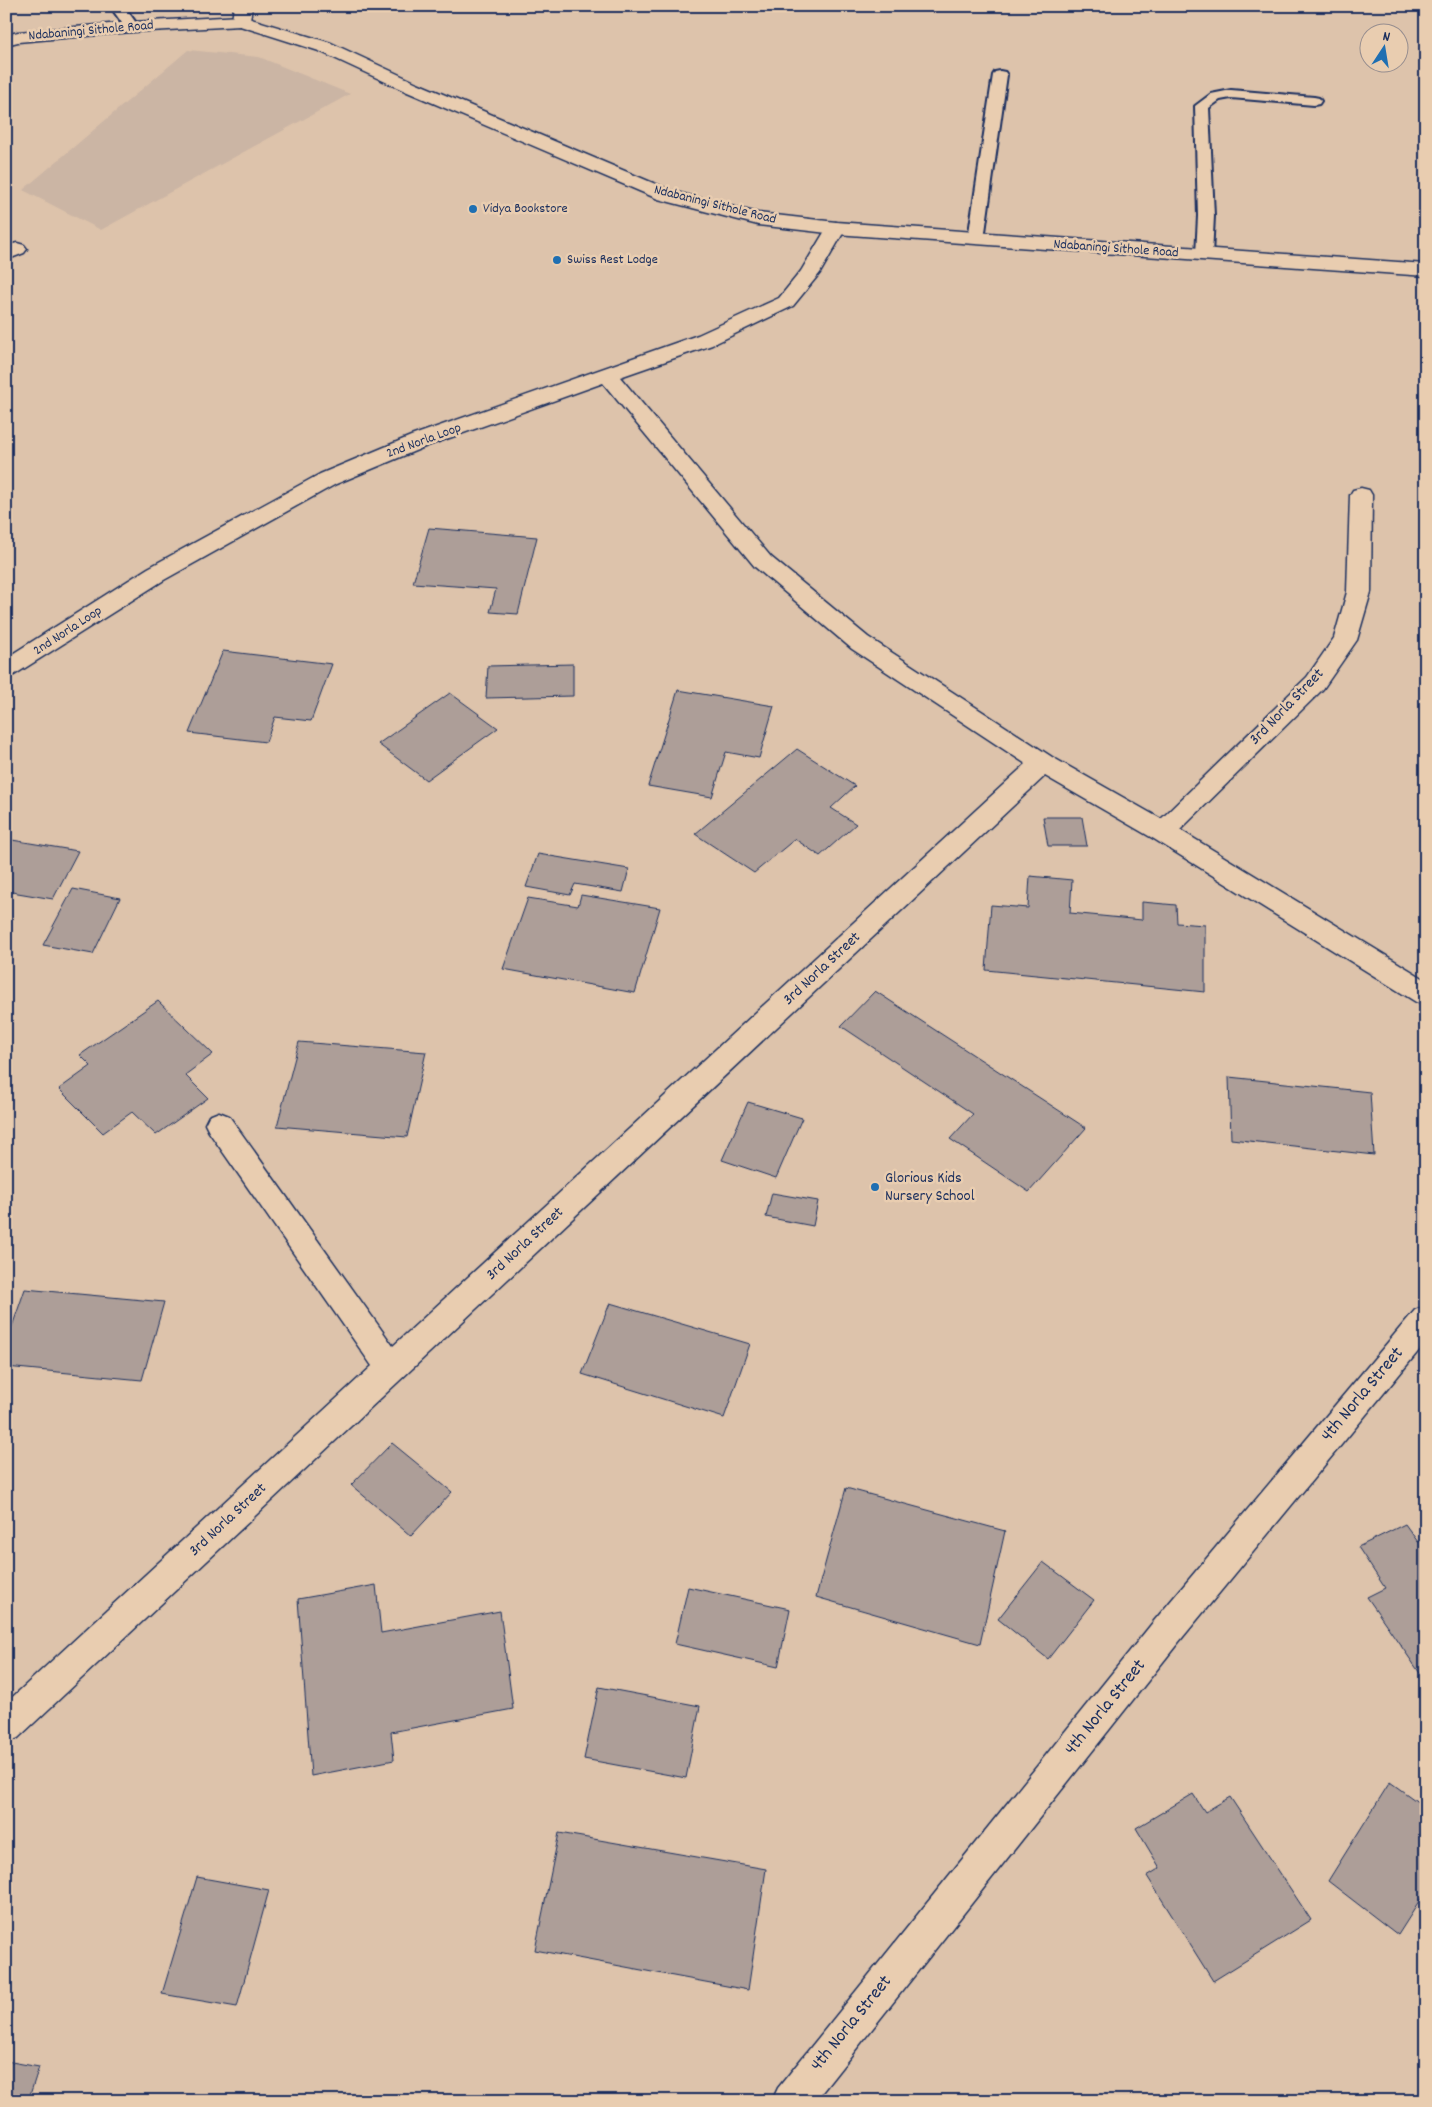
<svg xmlns="http://www.w3.org/2000/svg" width="1432" height="2107" font-family="Dekko,sans-serif">
	<style>
		.built { fill: #cbb5a4 }
		.building { fill: #ad9e98; stroke: #1b2f5e }
		.lines { fill: none; stroke-linecap: round; stroke-linejoin: round }
		.lane-casing { stroke: #1b2f5e; stroke-width: 4 }
		.street-casing { stroke: #1b2f5e; stroke-width: 3 }
		.secondary-casing { stroke: #1b2f5e; stroke-width: 3 }
		.lane { fill: #e9cdb0; fill-rule: evenodd }
		.street { fill: #e9cdb0; fill-rule: evenodd }
		.secondary { fill: #e9cdb0; fill-rule: evenodd }
		.poi-dot { fill: #1f6fb2; stroke: #e9cdb0; stroke-width: 2 }
		.labels { text-anchor: middle; dominant-baseline: central; stroke-width: 5; stroke-linejoin: round; paint-order: stroke }
		.far-street-label { font-size: 14px; fill: #1b2f5e; stroke: #e9cdb0 }
		.far-poi-label { font-size: 14px; fill: #1b2f5e; stroke: #e9cdb0; text-anchor: start }
		.street-label { font-size: 16px; fill: #1b2f5e; stroke: #e9cdb0 }
		.poi-label { font-size: 16px; fill: #1b2f5e; stroke: #e9cdb0; text-anchor: start }
		.near-street-label { font-size: 19px; fill: #1b2f5e; stroke: #e9cdb0 }
	</style>
	<rect width="100%" height="100%" fill="#ddc3ab"/>
	<filter id="ink" filterUnits="userSpaceOnUse"><feTurbulence type="fractalNoise" baseFrequency=".02" numOctaves="2"/><feDisplacementMap in="SourceGraphic" scale="10" xChannelSelector="R" yChannelSelector="G"/><feConvolveMatrix kernelMatrix="1 2 1 2 8 2 1 2 1" color-interpolation-filters="sRGB"/></filter>
	<g filter="url(#ink)">
		<path class="built" d="M188,50L259,57L350,94L101,230L23,190Z"/>
		<path class="building" d="M429,528L537,537L518,614L490,612L496,589L413,583Z
			M223,651L332,664L311,721L275,717L266,742L189,733Z
			M573,664V696L486,698L488,666Z
			M678,690L774,706L759,758L726,752L712,797L648,786Z
			M450,693L498,728L426,780L378,744Z
			M797,749L855,786L831,808L856,824L820,856L795,839L754,873L695,834Z
			M1043,817H1082L1087,846H1048Z
			M6,839L78,851L53,899L6,891Z
			M538,854L629,869L623,892L575,884L570,895L526,887Z
			M1030,876L1072,880L1070,913L1142,920V902L1176,905L1177,923L1205,925V992L986,970L991,905L1028,908Z
			M73,889L120,898L93,954L43,945Z
			M581,895L660,908L635,993L503,969L528,898L578,906Z
			M875,991L1086,1128L1029,1192L950,1139L973,1114L841,1026Z
			M158,1001L213,1054L185,1075L208,1098L156,1135L132,1112L103,1133L59,1089L91,1066L80,1055Z
			M299,1042L426,1052L407,1137L277,1126Z
			M1229,1077L1370,1092L1374,1155L1231,1139Z
			M748,1102L802,1118L776,1178L722,1160Z
			M772,1193L818,1201L813,1226L766,1217Z
			M25,1289L164,1302L142,1380L6,1367V1344Z
			M610,1303L750,1344L724,1418L582,1374Z
			M392,1443L452,1492L411,1536L351,1485Z
			M846,1488L1005,1531L980,1644L816,1597Z
			M1405,1524L1418,1542L1426,1538V1678L1424,1679L1367,1597L1385,1588L1358,1547Z
			M1043,1562L1094,1600L1048,1659L998,1619Z
			M376,1585L381,1633L500,1611L513,1709L391,1732L394,1760L311,1776L298,1599Z
			M688,1587L790,1609L778,1667L675,1644Z
			M599,1687L700,1706L686,1778L584,1759Z
			M1390,1782L1426,1808V1891L1398,1935L1328,1881Z
			M1193,1794L1205,1812L1230,1797L1311,1920L1213,1981L1147,1876L1160,1868L1136,1828Z
			M559,1833L766,1869L748,1990L535,1950Z
			M197,1877L269,1890L237,2007L162,1994Z
			M6,2061L39,2067L28,2101H6Z"/>
		<g class="lines">
			<defs>
				<path id="lane" d="M110,6H124L139,27L137,30H127Z
					M1000,71L1005,72L1007,75L984,239L981,242H971L968,239L993,75L995,72Z
					M1231,90L1314,97L1319,98L1321,101L1319,104L1314,105L1231,98L1220,100L1209,108L1214,216L1212,255L1209,258H1199L1196,255L1198,216L1195,106L1211,94Z"/>
				<path id="street" d="M234,6H252L250,21L247,25L241,26L235,25L232,21Z
					M836,222L843,224L846,228L820,273L793,306L712,345L620,377L771,557L868,637L1052,757L1161,819L1307,677L1334,638L1347,592L1350,495L1353,490L1361,488L1369,490L1372,495L1371,592L1357,640L1323,689L1180,830L1426,980V1005L1416,1002L1154,839L1045,776L18,1738L6,1743V1703L372,1366L209,1132L205,1124L209,1116L219,1112L229,1116L393,1346L1026,764L852,649L755,567L603,383L427,446L336,484L164,580L14,675L6,677V658L148,568L320,474L411,436L698,335L779,298L801,271L829,224Z
					M17,243L24,245L27,249L24,253L6,260V246Z
					M1426,1306V1342L1178,1643L815,2101H772L778,2088L1154,1621L1415,1310Z"/>
				<path id="secondary" d="M241,16L331,43L417,83L672,191L758,213L836,222L1426,264V276L836,234L758,225L658,199L405,91L319,51L240,26L132,32L18,42L6,45V35L18,32L132,22Z"/>
			</defs>
			<use href="#lane" class="lane-casing"/>
			<use href="#street" class="street-casing"/>
			<use href="#secondary" class="secondary-casing"/>
			<use href="#lane" class="lane"/>
			<use href="#street" class="street"/>
			<use href="#secondary" class="secondary"/>
		</g>
	</g>
	<g class="poi-dot">
		<circle cx="473" cy="209" r="5"/>
		<circle cx="557" cy="260" r="5"/>
		<circle cx="875" cy="1187" r="5"/>
	</g>
	<g class="labels">
		<g class="far-street-label">
			<text transform="translate(91 31) rotate(-5)">Ndabaningi Sithole Road</text>
			<text transform="translate(715 205) rotate(14)">Ndabaningi Sithole Road</text>
			<text transform="translate(1116 249) rotate(4)">Ndabaningi Sithole Road</text>
			<text transform="translate(424 441) rotate(-20)">2nd Norla Loop</text>
			<text transform="translate(68 631) rotate(-33)">2nd Norla Loop</text>
		</g>
		<g class="far-poi-label">
			<text x="483" y="209">Vidya Bookstore</text>
			<text x="567" y="260">Swiss Rest Lodge</text>
		</g>
		<g class="street-label">
			<text transform="translate(1287 707) rotate(-46)">3rd Norla Street</text>
			<text transform="translate(822 969) rotate(-43)">3rd Norla Street</text>
			<text transform="translate(525 1244) rotate(-43)">3rd Norla Street</text>
			<text transform="translate(228 1520) rotate(-43)">3rd Norla Street</text>
		</g>
		<g class="poi-label">
			<text x="885" y="1178">Glorious Kids<tspan x="885" dy="18">Nursery School</tspan></text>
		</g>
		<g class="near-street-label">
			<text transform="translate(1363 1395) rotate(-50)">4th Norla Street</text>
			<text transform="translate(1106 1708) rotate(-51)">4th Norla Street</text>
			<text transform="translate(852 2024) rotate(-51)">4th Norla Street</text>
		</g>
	</g>
	<rect width="1432" height="2107" fill="none" stroke="#e9cdb0" stroke-width="25"/>
	<rect x="12" y="12" width="1407" height="2082" fill="none" stroke="#1b2f5e" stroke-width="2" filter="url(#ink)"/>
	<g transform="translate(1384 48) rotate(12)"><circle r="24" fill="#e9cdb0" stroke="#978e8f"/>
	<path d="M0-4L9 19L0 12L-9 19Z" fill="#1f6fb2"/>
	<text y="-8" font-size="14" font-weight="bold" text-anchor="middle" fill="#1b2f5e">N</text>
	</g>
</svg>
